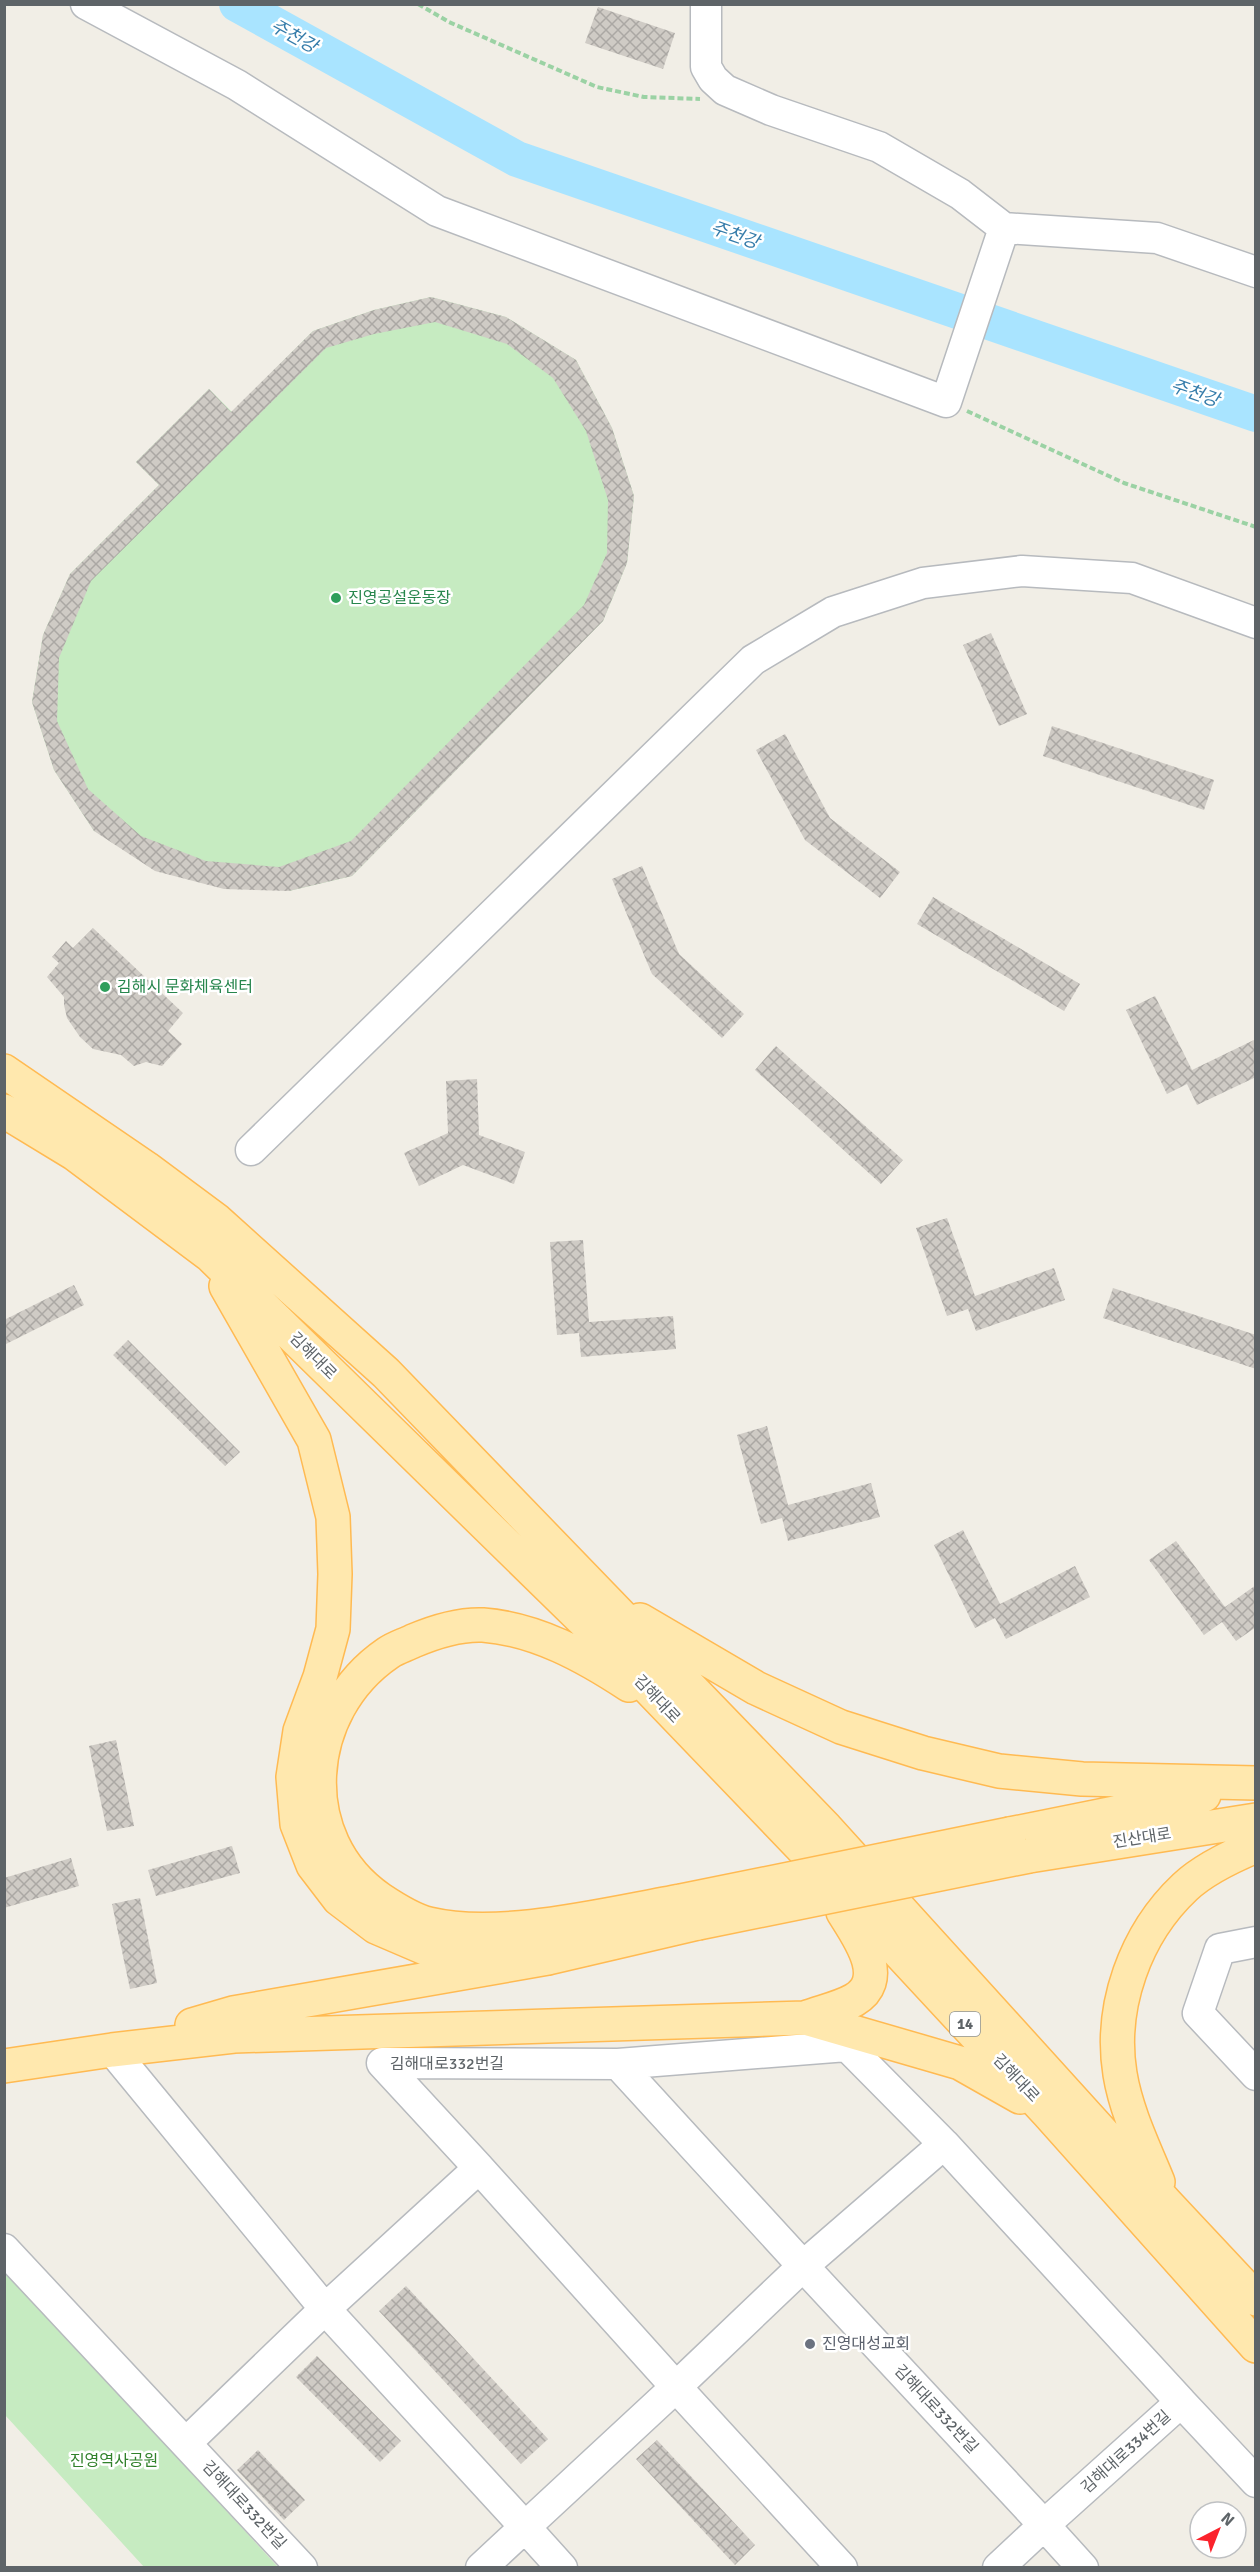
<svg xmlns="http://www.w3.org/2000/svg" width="1260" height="2572" font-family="Signika,'Noto Sans KR',sans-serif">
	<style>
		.park { fill: #c6ebc1 }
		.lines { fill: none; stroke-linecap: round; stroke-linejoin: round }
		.river { stroke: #a9e4ff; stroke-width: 36 }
		.building { fill: url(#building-cross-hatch); fill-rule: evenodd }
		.minor-casing { stroke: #b7babe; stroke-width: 33 }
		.major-casing { stroke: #ffba52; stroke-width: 36 }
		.path { stroke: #9bd2a4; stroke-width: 4; stroke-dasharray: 6 3; stroke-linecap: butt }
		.minor { stroke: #fff; stroke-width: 30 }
		.major { stroke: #ffe8ae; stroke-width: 33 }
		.major-bridge-casing { stroke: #ffba52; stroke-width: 36; stroke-linecap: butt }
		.major-bridge { stroke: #ffe8ae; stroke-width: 33 }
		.leisure-dot { fill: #2e9e5b; stroke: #fff; stroke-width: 2 }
		.worship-dot { fill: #6b7280; stroke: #fff; stroke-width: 2 }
		.labels { text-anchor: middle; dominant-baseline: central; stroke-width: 5; stroke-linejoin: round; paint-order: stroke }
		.shield { fill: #fff; stroke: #8e9295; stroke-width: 1.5 }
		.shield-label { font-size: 15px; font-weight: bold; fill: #5e6468 }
		.leisure-label { font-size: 16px; fill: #27864d; stroke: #fff; text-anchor: start }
		.street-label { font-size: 16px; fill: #5e6468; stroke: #fff }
		.worship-label { font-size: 16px; fill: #5b616d; stroke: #fff; text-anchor: start }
		.park-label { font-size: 16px; fill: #31812b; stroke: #fff }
		.water-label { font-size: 18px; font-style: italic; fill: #357caa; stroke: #fff }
	</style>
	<defs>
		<pattern id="building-cross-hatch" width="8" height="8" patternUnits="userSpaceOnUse" patternTransform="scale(1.5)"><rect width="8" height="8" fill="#cfcbc5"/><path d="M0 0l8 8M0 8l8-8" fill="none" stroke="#aba8a4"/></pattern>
	</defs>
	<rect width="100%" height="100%" fill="#f1eee6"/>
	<path class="park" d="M431,297L506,317L576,360L612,428L634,496L627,563L603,621L352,876L289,891L94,831L54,770L32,702L43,635L70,574L159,485L136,462L209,389L232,412L313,331L374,310Z
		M5,2270L278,2567H144L5,2415Z"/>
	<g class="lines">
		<path class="river" d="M237,4L517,159L1256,414"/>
	</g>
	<path class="building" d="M598,7L675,33L663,69L585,43Z
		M431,297L506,317L576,360L612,428L634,496L627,563L603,621L352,876L289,891L224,889L155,871L94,831L54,770L32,702L43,635L70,574L159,485L136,462L209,389L231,412L313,331L374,310ZM435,322L507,344L553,378L586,431L608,500L607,553L584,605L351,841L279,867L206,861L141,836L88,789L57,721L59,658L91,581L326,348L374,334Z
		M991,633L1027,714L999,726L963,645Z
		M1052,726L1214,780L1204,810L1043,756Z
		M785,734L830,818L900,872L880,898L805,840L756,750Z
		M642,866L679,954L744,1014L722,1038L652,974L612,879Z
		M933,897L1080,984L1064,1011L917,924Z
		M93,928L183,1013L168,1031L182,1044L162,1066L146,1062L134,1066L121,1055L93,1049L80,1037L67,1018L64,1005V997L47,977L59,963L52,957L66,941L73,948Z
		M1155,996L1192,1070L1256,1039V1077L1197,1105L1187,1084L1167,1094L1126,1010Z
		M776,1046L903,1160L881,1184L755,1070Z
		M477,1079L479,1135L525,1152L514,1184L463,1165L419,1186L404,1153L448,1133L446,1081Z
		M947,1218L975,1296L1054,1268L1065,1300L976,1331L968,1309L947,1316L916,1228Z
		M583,1240L589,1322L673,1316L676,1349L581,1357L579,1333L557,1335L550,1242Z
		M74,1285L84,1305L4,1345V1320Z
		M1113,1288L1256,1335V1369L1103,1318Z
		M128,1340L240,1452L225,1466L113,1355Z
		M767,1426L788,1505L871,1483L880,1517L788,1541L782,1518L761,1524L737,1435Z
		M963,1530L1000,1604L1075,1566L1090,1597L1006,1639L995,1618L975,1628L934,1545Z
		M1176,1541L1225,1607L1256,1585V1627L1236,1641L1222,1622L1204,1635L1149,1560Z
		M116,1740L134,1826L107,1831L89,1746Z
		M232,1846L240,1873L156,1896L148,1870Z
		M71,1858L79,1886L4,1908V1878Z
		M140,1898L157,1983L130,1989L112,1904Z
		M406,2286L548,2439L521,2464L379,2311Z
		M317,2356L401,2441L380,2462L296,2377Z
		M657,2440L755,2545L735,2565L636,2459Z
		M258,2450L305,2500L284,2520L237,2470Z"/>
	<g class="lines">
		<defs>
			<path id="minor" d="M86,4L237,85L437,211L946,402L1004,228L1157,238L1256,272
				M706,4V67L713,79L725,90L771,110L879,147L960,194L1004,228
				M251,1150L753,660L833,612L923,583L1022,571L1132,578L1256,623
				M1256,1942L1220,1949L1198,2013L1256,2075
				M112,2050L325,2309L525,2527L481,2568
				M479,2168L676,2387L525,2527L562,2568
				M4,2249L302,2568
				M186,2443L325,2309L479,2168L382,2063L618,2064
				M842,2568L676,2387L803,2266L618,2064L847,2046L944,2144
				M998,2568L1044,2525L803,2266L944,2144L1181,2402
				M1083,2568L1044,2525L1181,2402L1256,2482"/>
			<path id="major" d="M4,1071L146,1168L216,1220L386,1373L826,1828L1166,2203L1256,2299
				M4,1111L75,1154L210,1255L588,1625L806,1852L1048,2113L1256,2346
				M226,1286L314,1440L333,1517L335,1574L333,1629L320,1677L300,1731L293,1777L297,1824L313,1865L339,1899L376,1927L425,1948L548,1958
				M640,1620L756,1688L841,1727L923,1753L999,1771L1082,1779L1256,1783
				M629,1685C585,1656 536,1629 483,1625C459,1624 434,1632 413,1641C405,1645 395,1648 388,1653C303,1711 293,1839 380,1899C395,1909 412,1920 429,1924C501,1941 607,1914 681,1901
				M1010,1834L1204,1795
				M1029,1856L1256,1820
				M805,2018C821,2012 840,2008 854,2000C890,1979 858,1936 843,1912
				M192,2025L233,2013L548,1958L698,1923
				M4,2066L112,2050L234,2036L805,2018L960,2063L1020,2097
				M1158,2182C1144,2148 1126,2111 1120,2074C1109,2007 1135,1934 1185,1887C1204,1869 1232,1856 1256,1846"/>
		</defs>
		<use href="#minor" class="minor-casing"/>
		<use href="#major" class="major-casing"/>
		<path class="path" d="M418,4L449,22L597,87L644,97L700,99
			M967,411L1124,483L1256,527"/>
		<use href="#minor" class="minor"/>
		<use href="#major" class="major"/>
		<defs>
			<path id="major-bridge" d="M681,1901L1010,1834
				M698,1923L1029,1856"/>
		</defs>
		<use href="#major-bridge" class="major-bridge-casing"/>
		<use href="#major-bridge" class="major-bridge"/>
	</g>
	<g class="leisure-dot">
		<circle cx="336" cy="598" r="6"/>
		<circle cx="105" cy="987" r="6"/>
	</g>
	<circle class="worship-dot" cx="810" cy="2344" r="6"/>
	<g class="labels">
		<rect class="shield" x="950" y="2012" width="30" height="24" rx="4.5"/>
		<g class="shield-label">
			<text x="965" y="2024">14</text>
		</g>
		<g class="leisure-label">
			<text x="348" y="598">진영공설운동장</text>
			<text x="117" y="987">김해시 문화체육센터</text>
		</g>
		<g class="street-label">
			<text transform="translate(313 1356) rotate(45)">김해대로</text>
			<text transform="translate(657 1699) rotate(47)">김해대로</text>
			<text transform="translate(1142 1838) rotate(-9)">진산대로</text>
			<text x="447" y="2064">김해대로332번길</text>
			<text transform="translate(1016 2078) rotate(47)">김해대로</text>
			<text transform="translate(936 2409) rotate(47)">김해대로332번길</text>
			<text transform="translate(1126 2452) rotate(-42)">김해대로334번길</text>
			<text transform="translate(244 2505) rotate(47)">김해대로332번길</text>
		</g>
		<g class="worship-label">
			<text x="822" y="2344">진영대성교회</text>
		</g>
		<g class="park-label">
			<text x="114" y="2461">진영역사공원</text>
		</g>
		<g class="water-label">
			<text transform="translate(294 36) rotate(29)">주천강</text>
			<text transform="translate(735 235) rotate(19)">주천강</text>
			<text transform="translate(1195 393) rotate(19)">주천강</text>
		</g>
	</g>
	<rect width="1260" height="2572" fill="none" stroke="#5e6468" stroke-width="12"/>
	<g transform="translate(1218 2530) rotate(42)"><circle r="28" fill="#ffffff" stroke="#bfc1c3" stroke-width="1.5"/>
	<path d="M0-4.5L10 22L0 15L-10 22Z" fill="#fb232c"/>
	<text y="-9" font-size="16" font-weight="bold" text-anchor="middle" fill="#5e6468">N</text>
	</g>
</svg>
